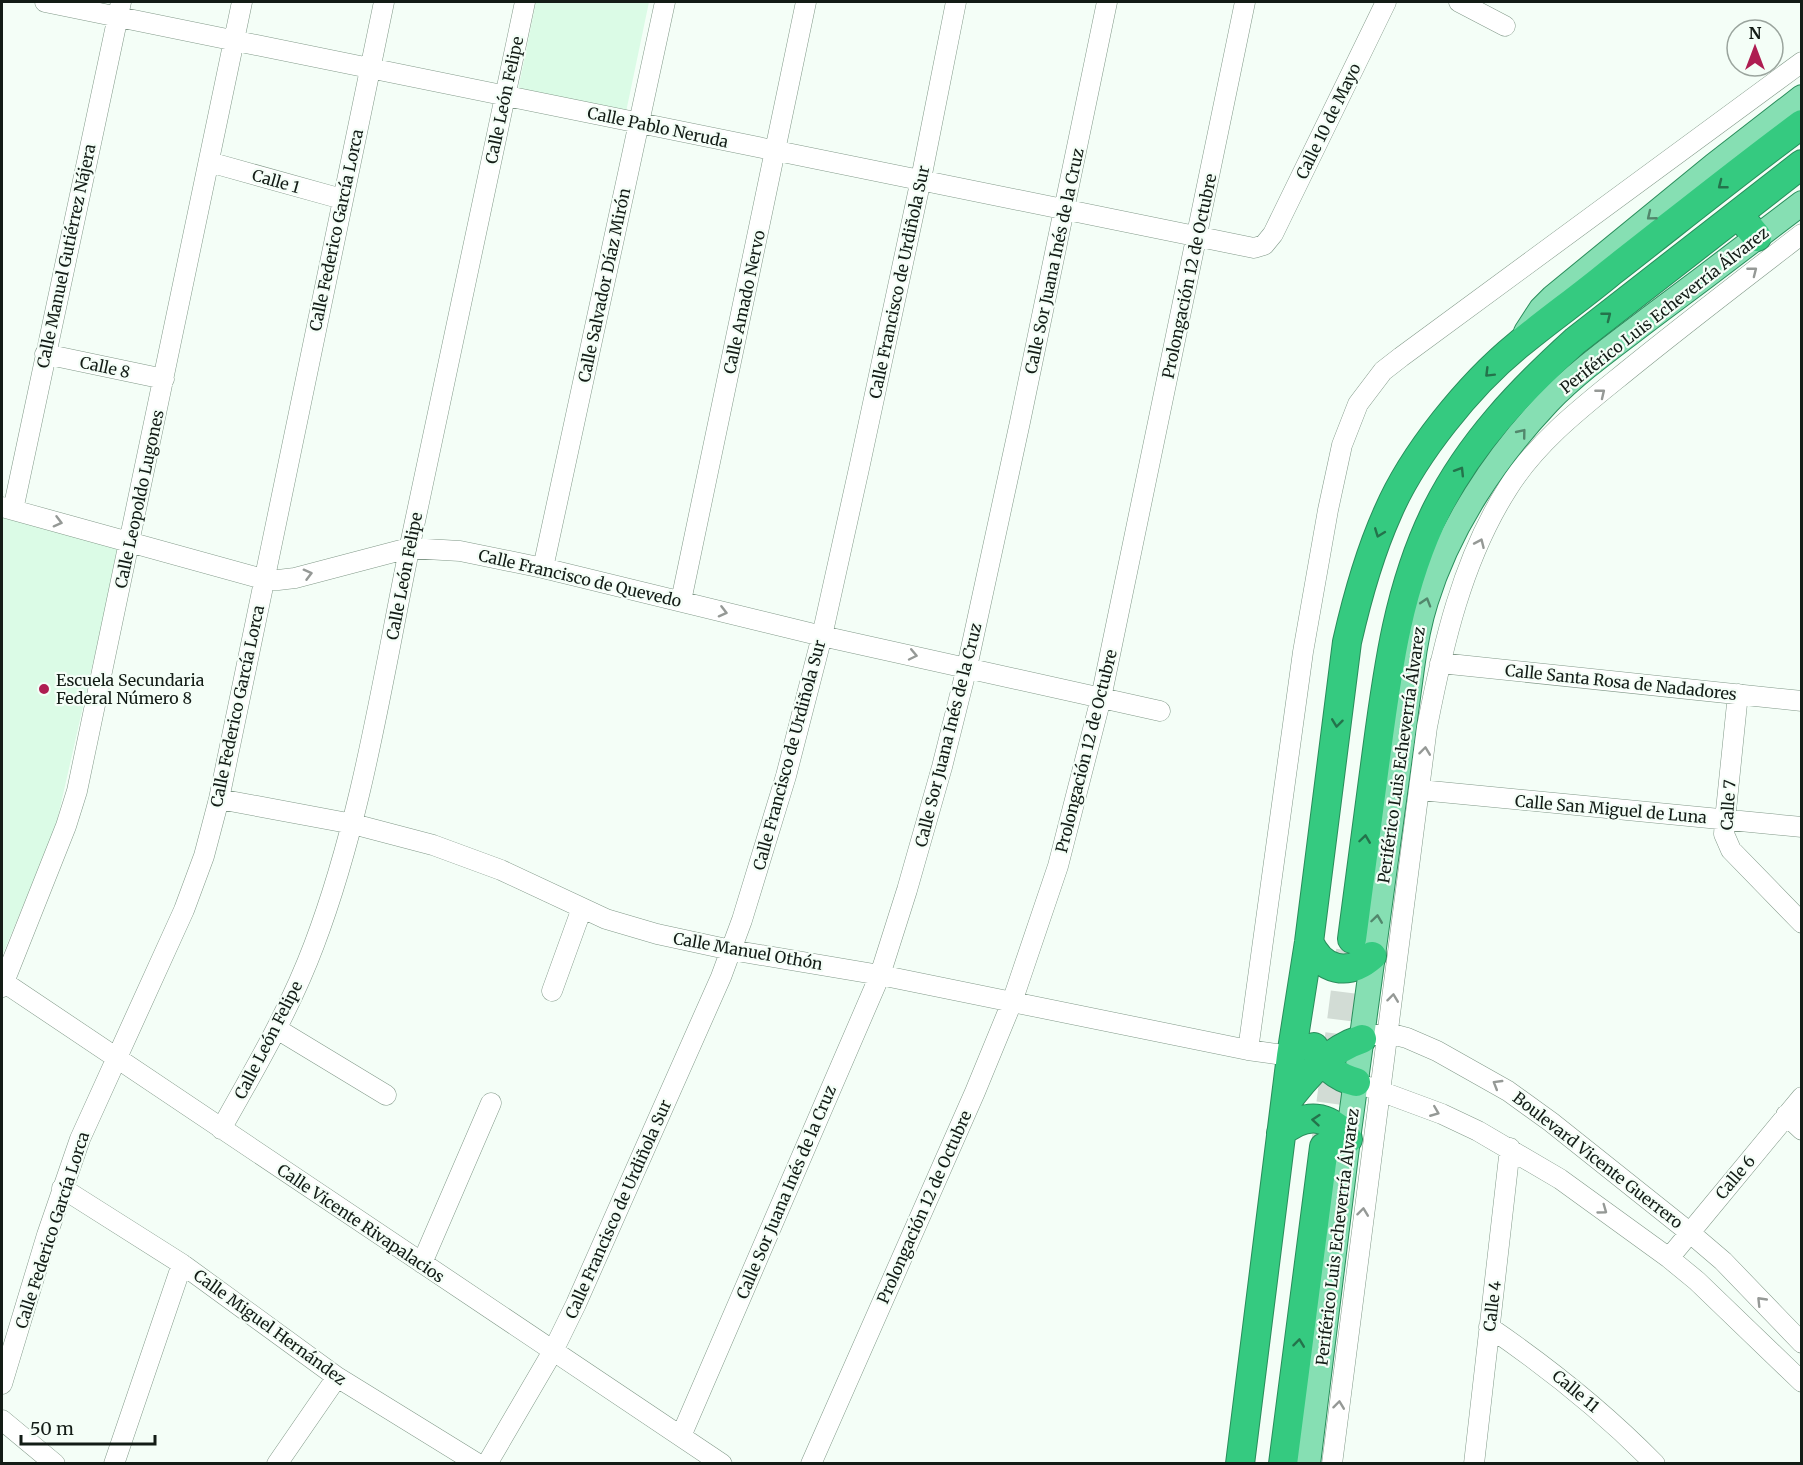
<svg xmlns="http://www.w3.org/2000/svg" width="1803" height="1465" font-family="Merriweather,serif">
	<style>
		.built { fill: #dbfbe6 }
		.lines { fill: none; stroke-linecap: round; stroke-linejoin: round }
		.highway-tunnel { stroke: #d2dcd5; stroke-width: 28; stroke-dasharray: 28 14; stroke-linecap: butt }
		.minor-casing { stroke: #829989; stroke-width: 21 }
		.major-casing { stroke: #298d5b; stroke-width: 26 }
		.highway-casing { stroke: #298d5b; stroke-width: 30 }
		.minor { stroke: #fff; stroke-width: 20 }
		.major { stroke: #86dfb3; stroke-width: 24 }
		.highway { stroke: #35ca80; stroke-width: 28 }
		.oneway { stroke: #24734b }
		.oneway2 { stroke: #52876c }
		.oneway3 { stroke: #959996 }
		.poi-dot { fill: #ae1d51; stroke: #f4fef7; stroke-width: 2 }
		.labels { text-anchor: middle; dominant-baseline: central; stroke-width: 4.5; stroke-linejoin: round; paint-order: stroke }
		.street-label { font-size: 16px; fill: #131c16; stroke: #f4fef7 }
		.poi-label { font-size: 16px; fill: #131c16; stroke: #f4fef7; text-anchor: start }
	</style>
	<rect width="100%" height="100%" fill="#f4fef7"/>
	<path class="built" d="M536,2H649L626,112L518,90Z
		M2,515L119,548L55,830L2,956Z"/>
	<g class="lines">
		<path class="highway-tunnel" d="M1325,1145L1351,944"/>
		<defs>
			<path id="minor" d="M45,2L1254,248L1264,245L1273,234L1386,2
				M1459,2L1505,26
				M209,162L342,199
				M45,354L164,379
				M2,507L263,579L278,580L295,578L409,548L460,551L543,568L822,636L1160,711
				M13,510L121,2
				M543,568L665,2
				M681,601L806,2
				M1440,663L1802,701
				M1738,694L1725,820L1724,834L1731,850L1802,923
				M1420,790L1802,827
				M219,799L353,824L433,845L501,870L606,919L657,934L731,950L880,975L1248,1050L1291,1056
				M2,981L722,1464
				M2,987L66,826L77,791L242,2
				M552,991L582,908
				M277,1029L386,1095
				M1375,1035L1388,1033L1407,1038L1437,1051L1508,1091L1551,1122L1689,1232L1723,1261L1802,1343
				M1248,1050L1303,652L1328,510L1342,445L1358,404L1383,371L1401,357L1802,62
				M1369,1087L1442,1114L1478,1131L1560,1179L1669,1258L1697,1281L1802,1382
				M1786,1115L1802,1130
				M221,1129C255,1069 290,1009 314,945C365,810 384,667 414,526C451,351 487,176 525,2
				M62,1188L182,1264L337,1377L478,1464
				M1669,1258L1802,1097
				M422,1263L491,1103
				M1489,1327C1549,1368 1604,1412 1655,1464
				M2,1384L47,1235L80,1139L184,910L204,856L219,799L384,2
				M2,1420L55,1464
				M681,1436L880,975L907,890L942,767L967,667L1020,422L1107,2
				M114,1464L182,1264
				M277,1464L337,1377
				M487,1464L553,1351L576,1304L721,977L742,920L786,776L822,636L860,464L921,179L956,2
				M811,1464L975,1092L1012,1002L1058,866L1101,698L1245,2
				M1332,1464L1427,727C1443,645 1462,560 1508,488C1537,442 1581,408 1623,374C1682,326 1742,280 1802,234
				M1474,1464L1510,1148"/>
			<path id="major" d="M1526,332L1541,309L1553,297L1713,166L1802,97
				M1308,1464L1348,1139L1412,668C1415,645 1419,623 1426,601C1449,527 1495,458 1548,402C1579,370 1615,345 1650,318C1701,280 1751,242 1802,203"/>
			<path id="highway" d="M1738,214L1757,237
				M1352,939C1360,876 1369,813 1377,750C1388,667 1399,585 1437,509C1470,443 1521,390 1575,341L1802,164
				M1309,942C1322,971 1348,977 1372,956
				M1314,1047C1324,1066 1336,1077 1356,1082
				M1285,1104C1306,1076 1328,1050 1362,1039
				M1281,1133C1305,1112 1329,1114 1348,1139
				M1240,1464L1291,1056L1309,942L1347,642C1357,598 1369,554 1388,512C1413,454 1469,385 1518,345C1548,320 1581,297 1611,272C1674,223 1737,172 1802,124
				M1283,1464L1324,1147"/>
		</defs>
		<use href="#minor" class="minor-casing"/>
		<use href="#major" class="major-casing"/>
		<use href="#highway" class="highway-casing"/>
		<use href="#minor" class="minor"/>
		<use href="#major" class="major"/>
		<use href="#highway" class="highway"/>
	</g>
	<defs><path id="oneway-chevron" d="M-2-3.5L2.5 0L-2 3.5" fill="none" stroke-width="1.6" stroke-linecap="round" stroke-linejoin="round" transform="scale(1.5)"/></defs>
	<g class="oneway">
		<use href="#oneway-chevron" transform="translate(1722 185) rotate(142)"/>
		<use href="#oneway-chevron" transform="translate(1607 316) rotate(-38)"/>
		<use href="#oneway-chevron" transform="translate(1489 373) rotate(135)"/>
		<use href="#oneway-chevron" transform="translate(1460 471) rotate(-58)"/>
		<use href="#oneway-chevron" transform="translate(1379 533) rotate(111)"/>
		<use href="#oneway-chevron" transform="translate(1337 723) rotate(97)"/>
		<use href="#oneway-chevron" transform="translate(1365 839) rotate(-82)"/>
		<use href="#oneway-chevron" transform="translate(1316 1120) rotate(-175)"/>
		<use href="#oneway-chevron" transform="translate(1299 1343) rotate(-83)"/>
	</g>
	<g class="oneway2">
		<use href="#oneway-chevron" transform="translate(1651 216) rotate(141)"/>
		<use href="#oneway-chevron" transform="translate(1522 433) rotate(-51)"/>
		<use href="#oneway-chevron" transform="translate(1426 602) rotate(-73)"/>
		<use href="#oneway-chevron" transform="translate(1377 919) rotate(-82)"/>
	</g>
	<g class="oneway3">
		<use href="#oneway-chevron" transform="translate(1753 271) rotate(-38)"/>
		<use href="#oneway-chevron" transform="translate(1601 393) rotate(-39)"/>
		<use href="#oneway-chevron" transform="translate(58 522) rotate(15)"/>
		<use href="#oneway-chevron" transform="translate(1480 543) rotate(-66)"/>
		<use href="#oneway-chevron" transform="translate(308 574) rotate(-15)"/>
		<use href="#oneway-chevron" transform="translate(723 612) rotate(14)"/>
		<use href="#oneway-chevron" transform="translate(913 655) rotate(12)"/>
		<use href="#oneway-chevron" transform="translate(1425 751) rotate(-83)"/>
		<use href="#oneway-chevron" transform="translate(1393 998) rotate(-83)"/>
		<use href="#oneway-chevron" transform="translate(1497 1084) rotate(-149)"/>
		<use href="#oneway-chevron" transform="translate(1435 1112) rotate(22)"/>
		<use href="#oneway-chevron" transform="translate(1603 1210) rotate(36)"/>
		<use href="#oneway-chevron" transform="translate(1363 1212) rotate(-83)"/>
		<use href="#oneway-chevron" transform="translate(1761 1301) rotate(-134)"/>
		<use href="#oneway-chevron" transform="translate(1339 1405) rotate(-83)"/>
	</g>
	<circle class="poi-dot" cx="44" cy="689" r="6"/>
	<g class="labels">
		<g class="street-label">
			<text transform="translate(504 100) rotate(-78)">Calle León Felipe</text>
			<text transform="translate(1328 121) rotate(-64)">Calle 10 de Mayo</text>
			<text transform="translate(658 127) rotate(12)">Calle Pablo Neruda</text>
			<text transform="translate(276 181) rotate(16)">Calle 1</text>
			<text transform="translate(336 230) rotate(-78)">Calle Federico García Lorca</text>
			<text transform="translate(66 256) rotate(-78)">Calle Manuel Gutiérrez Nájera</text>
			<text transform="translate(1054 261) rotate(-78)">Calle Sor Juana Inés de la Cruz</text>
			<text transform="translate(1189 276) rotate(-78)">Prolongación 12 de Octubre</text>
			<text transform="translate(899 282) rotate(-78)">Calle Francisco de Urdiñola Sur</text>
			<text transform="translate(604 285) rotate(-78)">Calle Salvador Díaz Mirón</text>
			<text transform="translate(744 302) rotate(-78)">Calle Amado Nervo</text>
			<text transform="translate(1664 310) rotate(-38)">Periférico Luis Echeverría Álvarez</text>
			<text transform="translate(105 367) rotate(12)">Calle 8</text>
			<text transform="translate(139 499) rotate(-78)">Calle Leopoldo Lugones</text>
			<text transform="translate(404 576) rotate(-79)">Calle León Felipe</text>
			<text transform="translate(580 578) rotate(13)">Calle Francisco de Quevedo</text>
			<text transform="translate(1621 682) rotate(6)">Calle Santa Rosa de Nadadores</text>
			<text transform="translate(237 706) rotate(-78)">Calle Federico García Lorca</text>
			<text transform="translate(948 735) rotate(-76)">Calle Sor Juana Inés de la Cruz</text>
			<text transform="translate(1086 751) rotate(-76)">Prolongación 12 de Octubre</text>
			<text transform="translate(789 755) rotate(-75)">Calle Francisco de Urdiñola Sur</text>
			<text transform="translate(1401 755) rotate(-82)">Periférico Luis Echeverría Álvarez</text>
			<text transform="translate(1728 805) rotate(-86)">Calle 7</text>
			<text transform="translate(1611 809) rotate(5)">Calle San Miguel de Luna</text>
			<text transform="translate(748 951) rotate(10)">Calle Manuel Othón</text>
			<text transform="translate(268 1040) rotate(-63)">Calle León Felipe</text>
			<text transform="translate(1598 1160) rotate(38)">Boulevard Vicente Guerrero</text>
			<text transform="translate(1735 1177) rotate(-50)">Calle 6</text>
			<text transform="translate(786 1192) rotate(-67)">Calle Sor Juana Inés de la Cruz</text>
			<text transform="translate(924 1207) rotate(-66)">Prolongación 12 de Octubre</text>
			<text transform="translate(618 1209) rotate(-66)">Calle Francisco de Urdiñola Sur</text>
			<text transform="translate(361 1223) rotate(34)">Calle Vicente Rivapalacios</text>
			<text transform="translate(52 1230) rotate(-72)">Calle Federico García Lorca</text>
			<text transform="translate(1337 1237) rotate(-83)">Periférico Luis Echeverría Álvarez</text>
			<text transform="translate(1492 1306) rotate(-83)">Calle 4</text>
			<text transform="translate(270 1327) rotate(36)">Calle Miguel Hernández</text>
			<text transform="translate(1576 1391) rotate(40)">Calle 11</text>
		</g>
		<g class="poi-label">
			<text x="56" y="680">Escuela Secundaria<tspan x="56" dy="18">Federal Número 8</tspan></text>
		</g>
	</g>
	<rect width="1803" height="1465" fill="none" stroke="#131c16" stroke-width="6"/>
	<g transform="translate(1755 48)"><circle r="28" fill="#f4fef7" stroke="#9aa49d" stroke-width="1.5"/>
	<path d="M0-4.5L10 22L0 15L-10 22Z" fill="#ae1d51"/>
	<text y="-9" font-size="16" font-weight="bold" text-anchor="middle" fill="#131c16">N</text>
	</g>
	<path d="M21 1435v9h134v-9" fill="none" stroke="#131c16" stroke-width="3"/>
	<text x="30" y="1435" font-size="18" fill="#131c16" stroke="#f4fef7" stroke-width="4.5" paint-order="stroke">50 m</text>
</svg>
